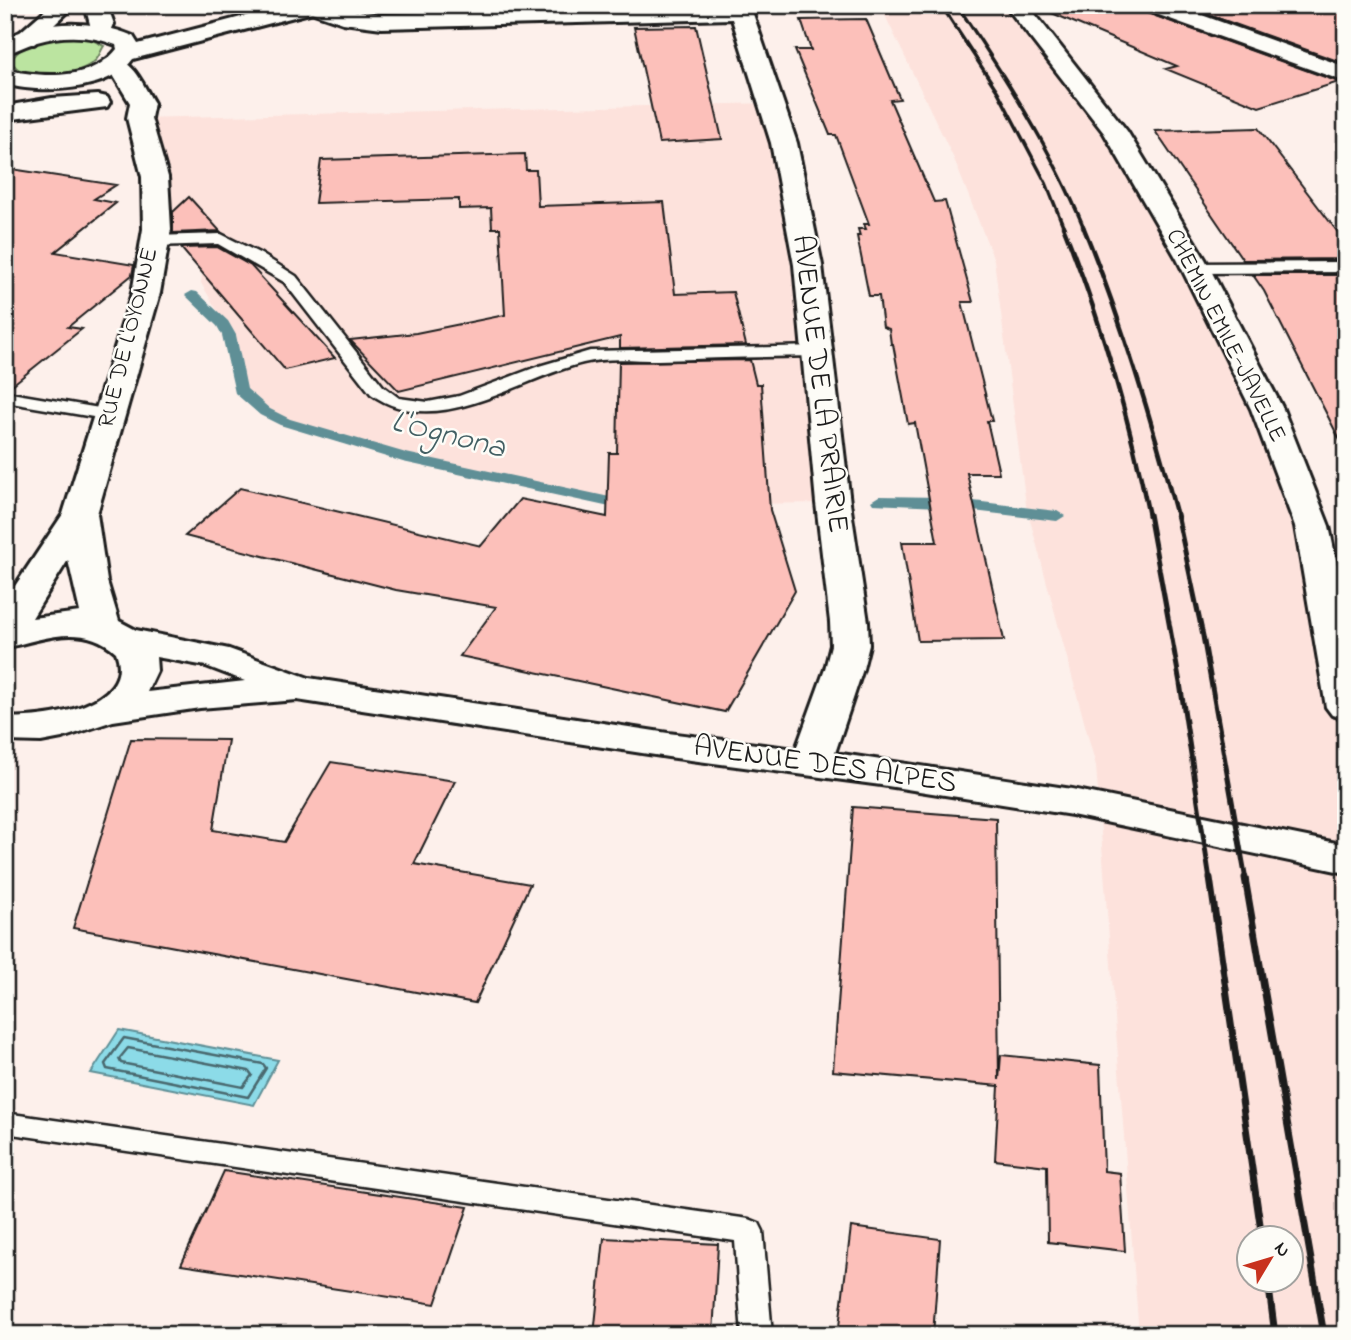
<svg xmlns="http://www.w3.org/2000/svg" width="1351" height="1340" font-family="'Indie Flower',sans-serif">
	<style>
		.built { fill: #fde2dc; fill-rule: evenodd }
		.green { fill: #bbe4a0; stroke: #6c805e; stroke-width: 2 }
		.water { fill: #8cdbe8; stroke: #5f8f96; stroke-width: 2 }
		.lines { fill: none; stroke-linecap: round; stroke-linejoin: round }
		.shore { stroke: #49686e; stroke-width: 2.5 }
		.stream { fill: #5f8f96; fill-rule: evenodd }
		.building { fill: #fcc0ba; stroke: #1c1c1c; stroke-width: 2 }
		.lane-casing { stroke: #1c1c1c; stroke-width: 5 }
		.street-casing { stroke: #1c1c1c; stroke-width: 6 }
		.secondary-casing { stroke: #1c1c1c; stroke-width: 6 }
		.primary-casing { stroke: #1c1c1c; stroke-width: 6 }
		.lane { fill: #fdfcf7; fill-rule: evenodd }
		.street { fill: #fdfcf7; fill-rule: evenodd }
		.secondary { fill: #fdfcf7; fill-rule: evenodd }
		.primary { fill: #fdfcf7; fill-rule: evenodd }
		.rail-far3 { stroke: #1c1c1c; stroke-width: 3.5 }
		.rail-far2 { stroke: #1c1c1c; stroke-width: 4.5 }
		.rail-far1 { stroke: #1c1c1c; stroke-width: 5 }
		.rail { stroke: #1c1c1c; stroke-width: 7 }
		.labels { text-anchor: middle; dominant-baseline: central; stroke-width: 5; stroke-linejoin: round; paint-order: stroke }
		.far-street-label { font-size: 24px; fill: #1c1c1c; stroke: #fdfcf7 }
		.street-label { font-size: 30px; fill: #1c1c1c; stroke: #fdfcf7 }
		.water-label { font-size: 32px; font-style: italic; fill: #435f63; stroke: #fdfcf7 }
	</style>
	<rect width="100%" height="100%" fill="#fdf0eb"/>
	<filter id="ink" filterUnits="userSpaceOnUse"><feTurbulence type="fractalNoise" baseFrequency=".0143" numOctaves="2"/><feDisplacementMap in="SourceGraphic" scale="14" xChannelSelector="R" yChannelSelector="G"/><feConvolveMatrix kernelMatrix="1 2 1 2 8 2 1 2 1" color-interpolation-filters="sRGB"/></filter>
	<g filter="url(#ink)">
		<path class="built" d="M880,5H1016L1115,131L1267,409L1346,707V1335H1139L1096,766L1026,505L994,260L954,159ZM1250,1238H1292V1280H1250Z
			M770,103L833,503L635,505L406,454L291,421L266,410L249,397L241,380L231,334L201,283L206,238L154,241L139,118Z"/>
		<path class="green" d="M89,38L104,46C101,50 99,57 96,60C79,77 23,85 11,61C24,36 65,37 89,38Z"/>
		<path class="water" d="M119,1030L278,1060L254,1105L91,1073Z"/>
		<g class="lines">
			<path class="shore" d="M124,1038L263,1064L266,1068L248,1097L107,1069L105,1064Z
				M128,1048L249,1071L252,1075L243,1087L121,1063L119,1059Z"/>
			<path class="stream" d="M192,291L197,292L228,321L236,335L247,389L270,409L290,419L406,453L628,501L636,506L628,511L403,462L280,425L260,415L235,393L222,335L217,326L185,295Z
				M879,496L940,497L1057,511L1065,516L1057,521L940,507L873,504L871,501Z"/>
		</g>
		<path class="building" d="M1033,5H1140L1144,12L1339,82L1259,107L1166,69L1177,66Z
			M1182,5H1346V64Z
			M866,19L900,99L890,100L934,202L945,201L973,302H962L992,421H987L999,473H967L1004,640L918,641L902,542H937L915,423L908,424L893,344H891L889,329L883,327L879,296H869L857,236H860L858,229H866L864,224H869L836,135H830L795,50H811L801,20Z
			M696,26L722,139L659,143L634,27Z
			M1258,128L1346,243V259L1243,260L1155,131Z
			M525,154L526,170H536L538,206L664,202L675,294L733,292L746,345L620,348V337L399,391L350,340L416,333L505,315L500,228H492L491,208L459,209V199L315,203L321,160Z
			M5,168L116,185L94,199L116,203L55,252L134,265L132,275L68,327L82,329L6,390Z
			M189,197L220,231L173,233V212Z
			M217,247L251,266L335,358L285,370L181,248Z
			M1253,275H1346V452L1264,291Z
			M750,360L756,384H761L770,510L795,591L725,712L460,656L496,607L396,590L185,536L240,488L481,546L520,499L607,517L609,453H617L619,362Z
			M131,739L228,740L213,830L284,842L331,762L455,781L414,864L530,884L475,1003L73,928Z
			M853,807L996,818L999,1080L1001,1055L1100,1065L1104,1171L1120,1173L1125,1251L1048,1242L1047,1166L995,1160L999,1086L833,1071Z
			M224,1171L468,1207L435,1304L181,1265Z
			M851,1227L940,1239L933,1335H838Z
			M604,1238L718,1244L713,1335H594Z"/>
		<g class="lines">
			<defs>
				<path id="lane" d="M221,234L261,254L296,276L383,386L399,398L428,402L459,396L539,366L590,351L819,346L827,351L819,356C765,357 712,358 658,360C634,360 606,357 583,363C516,379 437,441 371,394L284,282L218,244L154,246L146,241L154,236Z
					M1346,262V272L1195,273L1187,268L1195,263Z
					M5,392L111,410L120,415L111,420L5,402Z
					M5,1113L749,1219L759,1223L763,1231L772,1335H742L735,1241L5,1133Z"/>
				<path id="street" d="M302,5C330,5 355,11 382,14L750,5L797,143L822,265L850,503L868,622L869,645L863,669L835,753L1072,789L1346,845V873L1072,815L881,785L668,757L297,700L200,708L113,721L62,738L41,742L5,741V717C40,720 137,707 116,652C83,622 43,639 5,648V601L63,514L132,293L143,229L142,177L127,118L130,103L113,75L101,65L105,60C132,53 142,84 154,103L151,118L168,177L171,229L160,293L97,514L107,581L119,621L136,630L229,649L309,678L668,733L796,749L825,669L831,645L830,622L816,503L794,265L771,143L732,19L382,28L343,23L305,10ZM68,560L80,612L32,618ZM156,657L206,666L245,681L147,692L157,671Z
					M1005,5H1028L1127,131L1205,259L1283,409L1329,526L1346,607V719L1332,715L1326,707L1295,526L1251,409L1177,259L1104,133Z
					M1142,5H1174L1346,67V82L1145,10Z
					M98,95L107,97L110,102L107,107L5,120V106L52,98Z"/>
				<path id="secondary" d="M51,5H75L34,44H18L15,39L18,34Z
					M85,5H107L114,24L109,36H93Z"/>
				<path id="primary" d="M287,5H324L321,10L133,59C109,92 40,94 5,84V69C41,78 92,81 117,49L116,45C91,35 63,34 37,42C26,45 16,51 5,54V38C45,20 92,19 133,36L138,44Z"/>
			</defs>
			<use href="#lane" class="lane-casing"/>
			<use href="#street" class="street-casing"/>
			<use href="#secondary" class="secondary-casing"/>
			<use href="#primary" class="primary-casing"/>
			<use href="#lane" class="lane"/>
			<use href="#street" class="street"/>
			<use href="#secondary" class="secondary"/>
			<use href="#primary" class="primary"/>
			<path class="rail-far3" d="M941,5L998,92L1046,183L1064,228
				M957,5C1005,77 1051,148 1084,228"/>
			<path class="rail-far2" d="M1063,226C1101,320 1129,417 1149,516
				M1083,226C1122,321 1151,417 1177,516"/>
			<path class="rail-far1" d="M1149,514L1180,683L1210,880
				M1177,514L1203,636L1246,880"/>
			<path class="rail" d="M1210,878L1262,1238
				M1245,878L1324,1335
				M1268,1280L1275,1335"/>
		</g>
	</g>
	<g class="labels">
		<g class="far-street-label">
			<text transform="translate(1225 336) rotate(63)">CHEMIN EMILE-JAVELLE</text>
			<text transform="translate(129 338) rotate(-76)">RUE DE L'OYONNE</text>
		</g>
		<g class="street-label">
			<text transform="translate(819 384) rotate(83)">AVENUE DE LA PRAIRIE</text>
			<text transform="translate(825 766) rotate(8)">AVENUE DES ALPES</text>
		</g>
		<g class="water-label">
			<text transform="translate(448 436) rotate(14)">L'Ognona</text>
		</g>
	</g>
	<rect width="1351" height="1340" fill="none" stroke="#fdfcf7" stroke-width="28"/>
	<rect x="14" y="14" width="1323" height="1312" fill="none" stroke="#1c1c1c" stroke-width="2.5" filter="url(#ink)"/>
	<g transform="translate(1270 1259) rotate(52)"><circle r="33" fill="#fdfcf7" stroke="#a3a29f" stroke-width="2"/>
	<path d="M0-5L12 26L0 18L-12 26Z" fill="#c8321e"/>
	<text y="-10" font-size="19" font-weight="bold" text-anchor="middle" fill="#1c1c1c">N</text>
	</g>
</svg>
